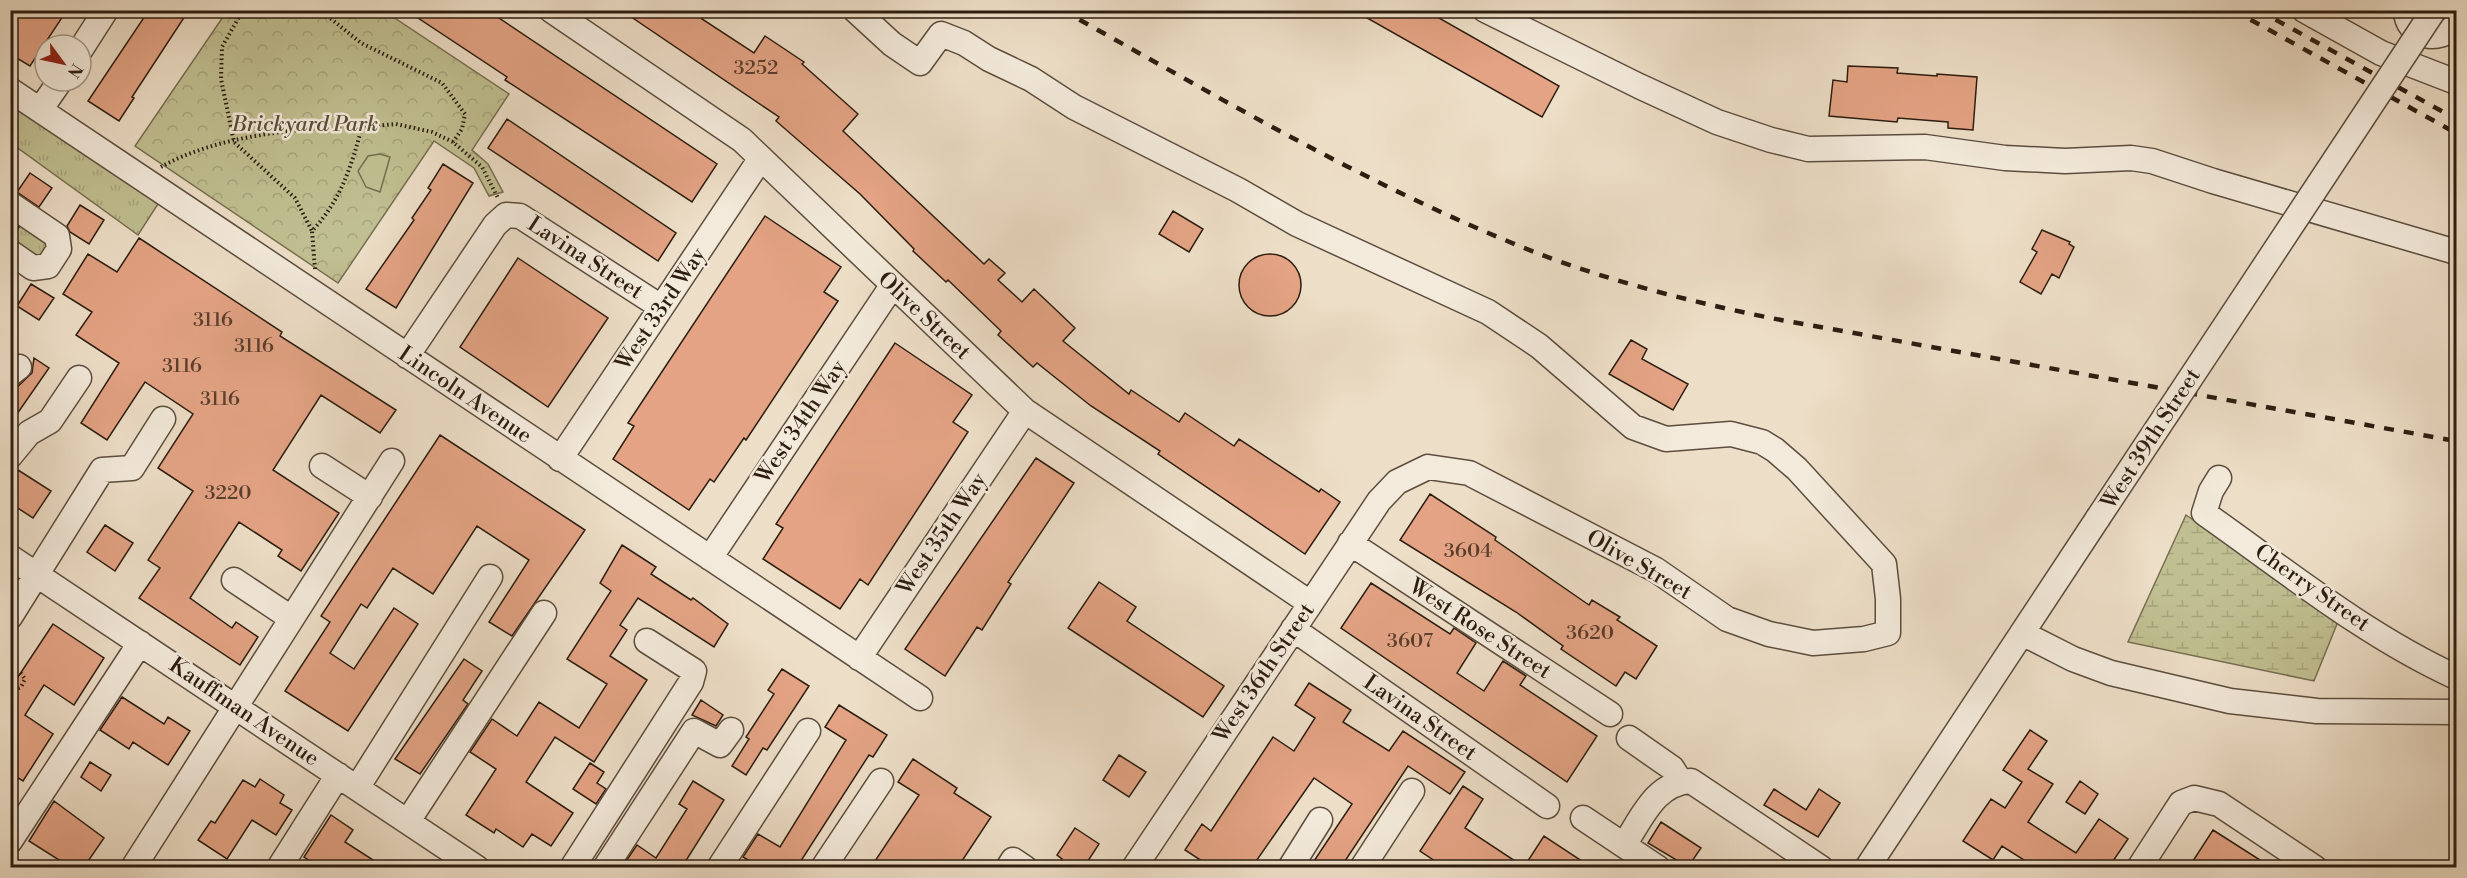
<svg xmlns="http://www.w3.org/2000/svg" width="2467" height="878" font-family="'Libre Bodoni',serif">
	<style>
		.grass { fill: url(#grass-tufts); stroke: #766e50; stroke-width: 1.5 }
		.forest { fill: url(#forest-crowns); stroke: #766e50; stroke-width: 1.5 }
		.wetland { fill: url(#wetland-marsh); stroke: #766e50; stroke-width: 1.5 }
		.pitch { fill: #c0bf91; stroke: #766e50; stroke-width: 1.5 }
		.building { fill: #e3a384; stroke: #2c1d10; stroke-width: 1.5 }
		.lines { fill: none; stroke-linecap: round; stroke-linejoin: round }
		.minor-casing { stroke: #5c4d3e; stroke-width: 27 }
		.path { stroke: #2c1d10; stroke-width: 4; stroke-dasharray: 1.5 3; stroke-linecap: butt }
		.minor { stroke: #f3eadb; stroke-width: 24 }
		.rail { stroke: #2c1d10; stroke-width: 4.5; stroke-dasharray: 10 10; stroke-linecap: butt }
		.minor-bridge-casing { stroke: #5c4d3e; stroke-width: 27; stroke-linecap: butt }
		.minor-bridge { stroke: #f3eadb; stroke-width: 24 }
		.labels { text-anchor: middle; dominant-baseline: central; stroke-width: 5; stroke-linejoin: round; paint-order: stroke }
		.number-label { font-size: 20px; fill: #5a3e2d }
		.park-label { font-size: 22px; font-style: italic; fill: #584e37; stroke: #f3eadb }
		.street-label { font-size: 22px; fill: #2c1d10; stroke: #f3eadb }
	</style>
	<defs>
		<pattern id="grass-tufts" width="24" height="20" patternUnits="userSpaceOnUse" patternTransform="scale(1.5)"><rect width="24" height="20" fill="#c0bf91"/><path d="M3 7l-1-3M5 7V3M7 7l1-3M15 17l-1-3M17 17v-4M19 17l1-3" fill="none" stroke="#a5a47c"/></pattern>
		<pattern id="forest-crowns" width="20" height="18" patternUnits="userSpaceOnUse" patternTransform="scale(1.5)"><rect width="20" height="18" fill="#c0bf91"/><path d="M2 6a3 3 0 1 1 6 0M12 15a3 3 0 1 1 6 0" fill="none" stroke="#a5a47c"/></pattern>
		<pattern id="wetland-marsh" width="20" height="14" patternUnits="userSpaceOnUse" patternTransform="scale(1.5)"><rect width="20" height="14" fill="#c0bf91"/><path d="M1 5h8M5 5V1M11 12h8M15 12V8" fill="none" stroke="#a5a47c"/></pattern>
	</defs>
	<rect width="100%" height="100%" fill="#eddec7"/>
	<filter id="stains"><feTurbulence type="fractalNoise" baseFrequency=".00333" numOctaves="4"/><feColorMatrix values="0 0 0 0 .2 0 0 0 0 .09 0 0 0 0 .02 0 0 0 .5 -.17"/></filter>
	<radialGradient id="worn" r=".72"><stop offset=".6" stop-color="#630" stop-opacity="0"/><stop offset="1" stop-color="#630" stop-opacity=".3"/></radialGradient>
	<path class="grass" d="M11,103L158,204L138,235L11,143Z
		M10,215L51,246L37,259L11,245V238L19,227L11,222Z"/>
	<path class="forest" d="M227,11H384L509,94L472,150L488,164L503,192L489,196L474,168L434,141L338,283L135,146Z"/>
	<path class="wetland" d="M2186,515L2339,619L2314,681L2128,642Z"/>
	<path class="pitch" d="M380,154L390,157L380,192L366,187L358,171L368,156Z"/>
	<path class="building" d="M18,10H67L30,66L10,54V22Z
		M149,10H189L132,97L134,98L119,121L88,101Z
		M406,10H487L717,164L692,202L505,80L507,77Z
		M621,10H708L702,19L754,53L765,36L804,62L802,64L858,114L843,131L984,264L989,259L1005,273L998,280L1022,302L1034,289L1053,307L1075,328L1063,341L1129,394L1131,390L1179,422L1185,413L1234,446L1239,439L1319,492L1321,489L1340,502L1305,554L1158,454L1160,451L1091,406L1037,363L1033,367L998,335L1001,331L948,280L946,282L913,251L914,249L860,194L776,121L779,117Z
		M1353,10H1425L1559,86L1542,117Z
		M1848,66L1898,68L1897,73L1937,76V74L1977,77L1973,130L1948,128V122L1898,118L1897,122L1829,116L1833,80L1847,82Z
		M507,119L676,233L658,261L488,148Z
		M443,164L473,183L396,308L366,289L414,220L412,218L431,190L428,188Z
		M30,173L52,188L39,207L17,192Z
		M80,205L104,220L89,244L70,232L67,226Z
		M1173,211L1203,229L1189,252L1159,234Z
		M765,216L841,267L824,292L838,301L746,440L744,438L714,482L710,479L689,510L613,459L634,426L628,423Z
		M10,222L19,227L12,238H10Z
		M2042,230L2070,242L2069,244L2074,247L2059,278L2052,274L2041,294L2020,282L2037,252L2032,249Z
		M139,238L282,332L280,336L396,410L380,433L321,395L273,470L339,513L301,571L278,556L282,550L239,522L190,598L232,628L236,622L258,637L240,665L139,598L160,568L148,560L193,491L158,468L193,414L145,382L107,440L81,423L119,363L76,335L92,312L63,294L88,254L117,272Z
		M1239 285a31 31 0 1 1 62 0a31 31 0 1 1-62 0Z
		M518,258L608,318L548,407L460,347Z
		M31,284L54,298L39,320L17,306Z
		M1631,340L1647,349L1642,359L1688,384L1673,410L1609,374Z
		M895,343L972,395L953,422L968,432L868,585L860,579L840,609L763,559L783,528L776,524Z
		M34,358L49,368L10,424V394L32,373Z
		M440,435L585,530L512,636L489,622L529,560L477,526L433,594L393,568L367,608L361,604L330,653L354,669L394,608L418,624L348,731L285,691L330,622L321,616Z
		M1036,458L1074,483L1008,582L1011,584L982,630L977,627L945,676L905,649Z
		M18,470L51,491L33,518L10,503V482Z
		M1430,494L1496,537L1495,540L1589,605L1592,600L1620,617L1617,620L1657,646L1636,679L1625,672L1616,686L1561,649L1563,646L1516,612L1400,540Z
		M105,525L133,543L115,571L87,552Z
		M622,545L656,567L651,574L691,600L693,598L728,624L714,647L638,598L620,625L627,630L610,656L647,680L594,762L555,737L526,782L573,813L551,846L532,834L523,847L496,829L494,833L466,815L496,769L470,752L492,719L517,736L539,702L579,728L607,684L567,659L611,591L600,583Z
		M1099,582L1136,607L1127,621L1224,686L1203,717L1068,628Z
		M1371,583L1450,634L1454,628L1476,643L1457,673L1484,691L1503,661L1526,676L1520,685L1597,736L1567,782L1341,628Z
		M53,624L104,658L74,705L44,685L25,715L53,734L23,781L10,773V689Z
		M464,659L482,671L463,700L468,704L420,774L395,759Z
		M782,669L809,686L767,750L763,748L746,775L732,766L749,739L746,737L774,694L768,690Z
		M1309,683L1351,710L1343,722L1389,751L1403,731L1465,772L1450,794L1408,766L1341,867H1310L1352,804L1314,778L1252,867H1211L1185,850L1202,824L1211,831L1273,737L1294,751L1315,718L1295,705Z
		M122,697L164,724L168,717L190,731L168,765L133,742L129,749L100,730Z
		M701,700L723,715L716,726L692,715Z
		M839,705L887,735L873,757L869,755L797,867H760L743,857L758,834L780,847L846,740L825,727Z
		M2030,730L2047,741L2028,769L2053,784L2028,822L2076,853L2099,819L2128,839L2109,867H2035L2002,846L1993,860L1963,841L1991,799L2005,808L2022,782L2003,770Z
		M1119,755L1146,772L1129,797L1103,780Z
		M913,759L957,788L954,793L991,817L958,867H871L919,795L898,782Z
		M90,762L111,775L101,791L81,777Z
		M590,763L604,772L597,783L606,789L596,804L573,789Z
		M260,779L284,795L280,803L292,810L276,835L252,820L227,859L198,840L211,821L215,823L243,780L255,787Z
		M693,781L724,800L682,867H622L637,845L656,858L687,809L679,804Z
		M2080,781L2098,794L2085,814L2066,802Z
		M1463,786L1483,799L1465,828L1524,867L1544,836L1591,867H1444L1420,851Z
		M1774,789L1806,810L1819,789L1840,803L1818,837L1764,805Z
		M54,801L104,838L84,867H70L29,841Z
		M331,815L353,830L345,842L384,867H319L304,857Z
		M1661,822L1701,848L1688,867L1648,843Z
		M1075,828L1099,844L1084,867H1056L1062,859L1057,855Z
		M2213,830L2271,867H2189Z"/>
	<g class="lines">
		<defs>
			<path id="minor" d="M551,10L742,140L1025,411L1310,603
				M855,10L892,44L920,63L941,34L964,43L989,59L1031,79L1074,107L1238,190L1297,224L1488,312L1539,346L1633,427L1666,439L1731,434L1762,442L1775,450L1797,469L1884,564L1888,599V633L1864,639L1813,643L1769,634L1727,619L1656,570L1469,473L1428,467L1397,482L1379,501L1134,868
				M1485,10L1639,86L1717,122L1771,140L1808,149L1925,147L2005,158L2065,161L2131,158L2152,161L2213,181L2456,252
				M2304,10L2381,53L2456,82
				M2406,10C2406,38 2440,44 2456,25
				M81,49L106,10
				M10,90L920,698
				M40,110L60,81
				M10,204L57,236L59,249L48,266L33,268L10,252
				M407,356L495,225L506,215L520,216L661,307
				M10,374L19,367
				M10,456L29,433L50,421L79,378
				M560,459L761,158
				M322,466L370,497
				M2219,478L2211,491L2204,513C2285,570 2366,636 2456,677
				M1350,543L1610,714
				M10,557L477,868
				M710,558L892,286
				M234,580L291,618
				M10,617L102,470L132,468L163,419
				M1293,629L1547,806
				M2022,633L2073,659L2111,673L2230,701L2317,711L2456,712
				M859,658L1025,411
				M1629,738L1672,768L1680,781
				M357,788L490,577
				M1583,818L1658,868
				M408,821L544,613
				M10,841L140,643
				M1624,845C1642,818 1655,783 1691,781L1821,868
				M133,868L392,461
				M279,868L338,775
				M572,868L691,682L694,671L647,641
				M605,868L694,731L720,745L731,730
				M719,868L808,731
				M823,868L881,781
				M1008,868L1013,860L1025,868
				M1290,868L1320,820
				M1362,868L1412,791
				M1867,868L2098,518
				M2139,868L2181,803L2194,798L2219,804L2315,868"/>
		</defs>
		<use href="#minor" class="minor-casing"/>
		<path class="path" d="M243,10L222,47L221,79L234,142L295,198L312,231
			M320,10L361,43L442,83L465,114L462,129L453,142
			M161,167C215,136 300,127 362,127
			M315,269L312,231C341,200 351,167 362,127L396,124L432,132L453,142L482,167L498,198
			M10,692L21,687L25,679L19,671"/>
		<use href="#minor" class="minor"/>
		<path class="rail" d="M1062,10C1217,96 1371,188 1537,253C1611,282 1704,305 1781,320L2456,441
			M2233,10L2456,133
			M2258,10L2456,119"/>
		<defs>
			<path id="minor-bridge" d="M2098,518L2434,10"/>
		</defs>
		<use href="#minor-bridge" class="minor-bridge-casing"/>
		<use href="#minor-bridge" class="minor-bridge"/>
	</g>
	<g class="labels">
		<g class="number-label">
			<text x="756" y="68">3252</text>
			<text x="213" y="320">3116</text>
			<text x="254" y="346">3116</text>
			<text x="182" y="366">3116</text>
			<text x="220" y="399">3116</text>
			<text x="228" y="493">3220</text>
			<text x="1468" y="551">3604</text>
			<text x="1590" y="633">3620</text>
			<text x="1410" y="641">3607</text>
		</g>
		<g class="park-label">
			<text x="305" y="124">Brickyard Park</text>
		</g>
		<g class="street-label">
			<text transform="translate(585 258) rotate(33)">Lavina Street</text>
			<text transform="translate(661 309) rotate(-56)">West 33rd Way</text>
			<text transform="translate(924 316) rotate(43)">Olive Street</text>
			<text transform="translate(465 395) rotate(34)">Lincoln Avenue</text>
			<text transform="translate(801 422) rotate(-56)">West 34th Way</text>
			<text transform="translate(2151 439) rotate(-57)">West 39th Street</text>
			<text transform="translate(942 534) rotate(-56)">West 35th Way</text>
			<text transform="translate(1639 565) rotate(30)">Olive Street</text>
			<text transform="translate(2312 588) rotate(35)">Cherry Street</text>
			<text transform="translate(1480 629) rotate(33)">West Rose Street</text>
			<text transform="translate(1264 673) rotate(-56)">West 36th Street</text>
			<text transform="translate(244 712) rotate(34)">Kauffman Avenue</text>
			<text transform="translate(1420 718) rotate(35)">Lavina Street</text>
		</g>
	</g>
	<rect width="2467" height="878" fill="none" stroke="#eddec7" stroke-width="36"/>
	<rect x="12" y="12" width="2443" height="854" fill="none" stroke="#2c1d10" stroke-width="3"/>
	<rect x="18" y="18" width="2431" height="842" fill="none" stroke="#2c1d10" stroke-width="1.5"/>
	<g transform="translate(63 63) rotate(123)"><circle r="28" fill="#f3eadb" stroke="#a3988a" stroke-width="1.5"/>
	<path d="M0-4.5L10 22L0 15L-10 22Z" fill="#8f2418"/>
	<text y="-9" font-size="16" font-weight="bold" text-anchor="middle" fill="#2c1d10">N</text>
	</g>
	<rect width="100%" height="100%" filter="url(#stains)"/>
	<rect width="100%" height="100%" fill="url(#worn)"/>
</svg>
